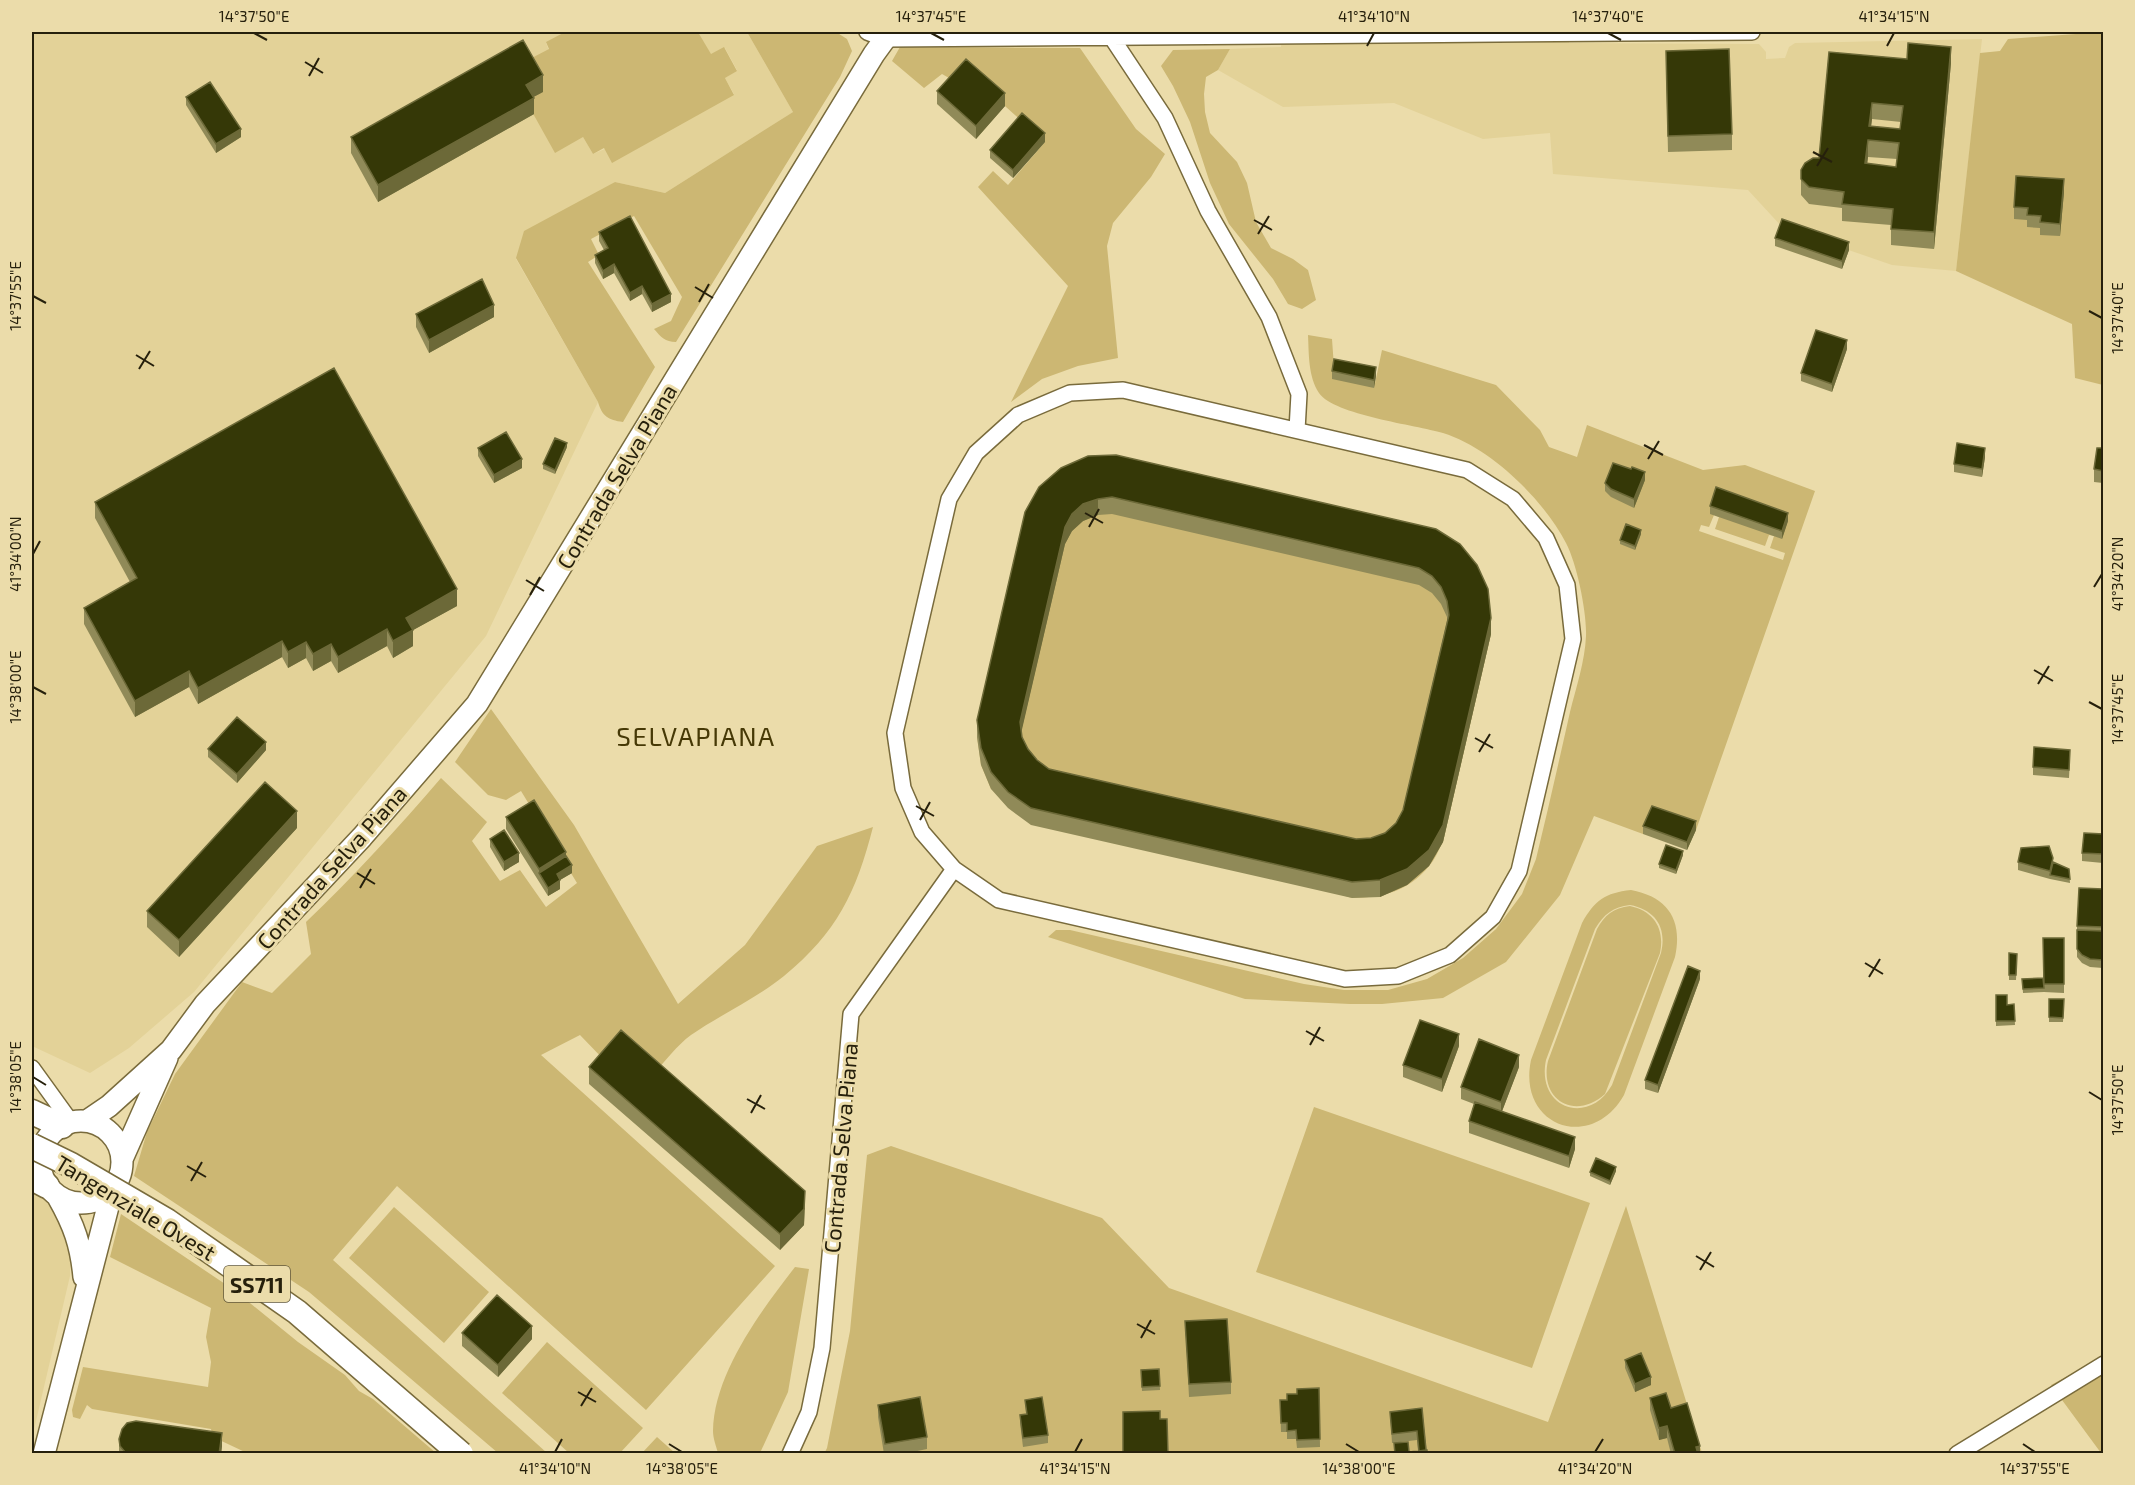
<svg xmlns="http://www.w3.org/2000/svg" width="2135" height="1485" font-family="'Exo 2',sans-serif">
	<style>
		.built { fill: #e3d298 }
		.green { fill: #ccb773; fill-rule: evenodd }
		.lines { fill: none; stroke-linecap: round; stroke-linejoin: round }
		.street-casing { stroke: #796b3c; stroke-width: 18 }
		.secondary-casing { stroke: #796b3c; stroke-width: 24 }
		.primary-casing { stroke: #796b3c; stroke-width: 27 }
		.street { stroke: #fff; stroke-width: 15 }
		.secondary { stroke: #fff; stroke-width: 21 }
		.primary { stroke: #fff; stroke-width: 24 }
		.primary-bridge-casing { stroke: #796b3c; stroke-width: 27; stroke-linecap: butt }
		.primary-bridge { stroke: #fff; stroke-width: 24 }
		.wall { fill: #908a58; fill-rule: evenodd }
		.shaded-wall { fill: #6c6938 }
		.building { fill: #353807; stroke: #6c6938; stroke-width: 1.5; fill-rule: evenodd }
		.ticks { fill: none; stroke: #26200c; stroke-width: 2 }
		.labels { text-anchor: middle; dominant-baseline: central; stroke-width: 6; stroke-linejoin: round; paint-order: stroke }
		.shield { fill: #ebdcaa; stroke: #61583b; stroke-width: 1.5 }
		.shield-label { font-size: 21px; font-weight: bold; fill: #26200c }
		.street-label { font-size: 22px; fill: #26200c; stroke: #ebdcaa }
		.quarter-label { font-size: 26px; letter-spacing: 1.5px; fill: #463906; stroke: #ebdcaa }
		.neatline { fill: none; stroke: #26200c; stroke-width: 2 }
		.ticks-label { font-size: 15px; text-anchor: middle; fill: #26200c }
	</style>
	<rect width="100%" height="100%" fill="#ebdcaa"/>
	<path class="built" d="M32,32H565L546,43L583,137L593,154L734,94L725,78L737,70L725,48L711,55L698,32H747L793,112L665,193L615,182L516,259L598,402L486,636L194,992L129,1048L90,1073L32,1046Z
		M1282,32H1568L1569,43L1759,44L1766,52V59L1785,58L1789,47L1795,43L1982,39L1956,271L1892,265L1782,227L1748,190L1553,174L1550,133L1483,139L1394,103L1283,107L1218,70L1230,49L1281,47Z
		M32,1190L53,1206L66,1231L70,1252V1276L32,1438Z"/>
	<path class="green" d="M565,32H698L711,54L724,47L737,71L725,78L734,95L612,163L604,148L593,154L583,137L555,153L526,101V61L549,49L546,42Z
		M747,32H836L847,39L852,51L840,77L676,342C665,342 661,337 654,329L671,321L682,297L634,216L591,239L599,255L588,262L655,367L623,422C608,420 602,416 598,402L516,258L524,231L615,182L665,193L793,112Z
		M2103,32V385L2075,378L2072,324L1956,271L1980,53L2000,51L2008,39Z
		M900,47L1080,48L1136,129L1165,154L1151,177L1113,223L1107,246L1118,358L1078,366L1042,379L1011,402L1068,286L978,187L993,171L1008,185L1045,142L966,71L956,82L942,74L924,88L892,61Z
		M1230,49L1218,70L1206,77L1204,94L1205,112L1210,133L1237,162L1247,183L1256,222L1271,248L1293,259L1308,270L1316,300L1302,309L1288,304L1273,279L1229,224L1210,183L1190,122L1173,86L1161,66L1173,50Z
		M1308,335L1332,339L1334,367L1374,388L1382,350L1496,385L1540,430L1549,447L1577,457L1587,425L1703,470L1745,465L1815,491L1696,830L1652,814L1643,834L1594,816L1560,895L1506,962L1443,998L1382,1004H1350L1245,999L1048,937L1056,930H1070L1304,984L1344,990H1388L1427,979L1463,958L1496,929L1522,894L1536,859C1548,810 1559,761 1570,712C1576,688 1585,661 1586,636C1587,613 1577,564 1566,543C1543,499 1491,448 1443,433C1416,425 1334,415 1319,393C1308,376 1309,354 1308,335ZM1714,515L1719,517L1715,529L1765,546L1769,535L1774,536L1770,548L1785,553L1783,560L1699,531L1701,525L1709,527Z
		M1088,473L1488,606L1491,634L1443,842C1439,849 1435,860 1429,866C1408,892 1383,897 1352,898L991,789L981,765L977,737L1025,528Z
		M491,709L574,825L678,1004L745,945L817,846L873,827C856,893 837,932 784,976C757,998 720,1015 691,1035C677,1045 665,1062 653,1074L607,1063L580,1035L541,1055L775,1266L646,1410L397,1186L333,1260L547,1453H498L309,1292L134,1176L147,1132L175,1074L242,982L272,993L311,954L306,922C354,876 398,828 441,778L487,822L472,841L500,881L520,870L546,907L577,883L521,791L506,800L488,795L455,762Z
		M1631,890C1668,897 1683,920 1675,957L1624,1095C1591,1153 1517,1126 1531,1060L1582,923C1595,900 1605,893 1631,890ZM1630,905C1656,910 1667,928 1661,953L1612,1085C1588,1127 1536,1108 1546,1060L1595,929C1604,914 1613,907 1630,905Z
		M1630,906C1654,911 1665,929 1660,953L1605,1094C1575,1121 1539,1100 1548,1061L1597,929C1605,915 1613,908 1630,906Z
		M1314,1107L1590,1203L1532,1368L1256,1272Z
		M891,1146L1102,1218L1169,1288L1548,1422L1626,1206L1702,1453L824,1454L827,1448L850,1331L867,1155Z
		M394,1207L489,1292L444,1343L349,1258Z
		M121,1214L234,1290L298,1342L345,1375L359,1391L373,1399L436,1453H247L213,1437L211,1429L92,1409L87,1405L80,1419L73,1417L72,1410L83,1367L208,1387L211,1362L206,1337L211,1308L110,1257Z
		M795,1267L809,1269L788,1392L760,1453H718C716,1446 713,1438 713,1431C714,1373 761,1311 795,1267Z
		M547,1342L643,1428L620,1453H569L502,1393Z
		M2103,1357V1453H2101L2051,1385Z
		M657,1437L675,1453H676H642Z"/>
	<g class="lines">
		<defs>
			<path id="street" d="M867,32L885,39L1752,32
				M1112,38L1165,118L1208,211L1269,317L1299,394L1297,430
				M1123,390L1467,470L1513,499L1546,538L1567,585L1573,639L1519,871L1493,917L1450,955L1398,976L1345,979L999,900L954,869L922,832L903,788L895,733L949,499L976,453L1018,415L1070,393Z
				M32,1068L71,1122
				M790,1454L809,1412L822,1348L851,1014L954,869
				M1957,1454L2104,1364"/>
			<path id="secondary" d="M40 1162a41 41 0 1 1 82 0a41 41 0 1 1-82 0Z
				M87,1121L109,1106L171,1050L205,1004L362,837L477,704L874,54L890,32
				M123,1157L167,1058
				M58,1197C74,1225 81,1245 84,1277
				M44,1454L112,1191"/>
			<path id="primary" d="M32,1112L62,1126
				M32,1178L47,1186"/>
		</defs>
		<use href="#street" class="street-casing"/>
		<use href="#secondary" class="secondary-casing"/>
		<use href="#primary" class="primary-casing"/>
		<use href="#street" class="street"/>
		<use href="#secondary" class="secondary"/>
		<use href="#primary" class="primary"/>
		<defs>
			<path id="primary-bridge" d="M32,1146L71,1165L167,1221L297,1312L461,1454"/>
		</defs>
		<use href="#primary-bridge" class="primary-bridge-casing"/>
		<use href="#primary-bridge" class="primary-bridge"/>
	</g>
	<path class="wall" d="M1829,52L1951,63L1934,249L1891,245V225L1842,221V208L1809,204L1801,195V170L1819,158ZM1872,119L1901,122L1900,129L1871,126ZM1868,157L1897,159L1896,167L1867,164Z
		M1666,67L1732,134V150L1668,152Z
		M937,91L1005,106L976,139L937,104Z
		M543,92L533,97L534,114L378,202L351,153V137Z
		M186,97L241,137L216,153L186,105Z
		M1045,142L1013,178L990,158V150Z
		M2064,192L2060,236L2040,235V228L2027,227V220L2014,219V207Z
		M599,232L671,302L652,312L642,294L630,301L614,273L603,279L595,263V255L604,250L599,241Z
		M1775,238L1849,250L1842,269L1775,246Z
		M416,314L494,317L429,353L416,327Z
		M1847,349L1832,392L1801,381V373Z
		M1332,371L1376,376L1374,388L1332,379Z
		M2103,439V483L2094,482V469L2102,448Z
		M567,447L555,474L543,469V464Z
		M478,448L522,468L494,483L478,456Z
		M1985,457L1982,477L1954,472V464Z
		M1631,469L1645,480L1634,508L1611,497L1605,491V483Z
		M1039,487L1436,529L1491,634L1443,842L1429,866L1407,885L1380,897L1352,898L1031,825L1008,808L991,789L981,765L977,737V720ZM1112,514L1419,585L1432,593L1441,604L1447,617V621L1403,810L1396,823L1385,833L1371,838L1356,839L1049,769L1037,760L1028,749L1022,737L1021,732L1065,544L1072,531L1083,521L1098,515Z
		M95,502L457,606L413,630V646L393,658L387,646L338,673L331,661L313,671L306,658L288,668L282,657L198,704L189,687L135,717L84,624V608L130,582L95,518Z
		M1710,506L1788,521L1782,539L1710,514Z
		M1641,534L1635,550L1620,544V540Z
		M208,749L266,750L237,783L208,757Z
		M2070,758L2069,778L2033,775V767Z
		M506,817L566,856L572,873L560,880V889L548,896L506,829Z
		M1643,826L1696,830L1687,850L1643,834Z
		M297,828L179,957L147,927V911Z
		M2103,834V863L2082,861V853Z
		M490,839L519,862L504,871L490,847Z
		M1683,855L1676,874L1659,868V864Z
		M2018,862H2053L2069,869L2070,883L2050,879L2018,870Z
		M2103,889V968L2090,967L2082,963L2077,957V926Z
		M2043,938H2064V993L2044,992L2023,993L2022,979L2043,978Z
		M2009,953L2017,954L2016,980H2009Z
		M1700,979L1658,1093L1645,1089V1080Z
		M1996,995L2007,1005L2014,1004L2015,1025L1996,1026Z
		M2064,999L2063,1022H2049V1017Z
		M1459,1046L1442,1092L1403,1077V1065Z
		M589,1067L805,1208L804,1225L780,1250L589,1084Z
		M1519,1067L1502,1111L1575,1149L1569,1168L1469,1133V1121L1474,1104L1461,1099V1087Z
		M1616,1171L1610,1185L1590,1176V1172Z
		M1185,1321L1231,1382V1394L1189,1397Z
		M462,1333L532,1339L498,1377L462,1346Z
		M1625,1360L1651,1385L1635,1392L1625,1368Z
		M1159,1369L1160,1390L1142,1391L1141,1370Z
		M1319,1388L1320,1447L1297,1448L1296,1439H1287V1432H1281L1280,1400H1287L1297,1394Z
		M1650,1398L1671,1408L1700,1454H1671L1667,1438L1659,1440L1650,1410Z
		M1025,1400L1048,1435V1443L1023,1447L1020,1423V1415L1026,1414Z
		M878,1405L927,1437V1449L903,1454H884L878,1417Z
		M1422,1408L1427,1454H1394V1443L1409,1452L1418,1451L1417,1440L1392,1443L1390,1412Z
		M119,1439L222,1446L221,1454H119Z"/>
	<path class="shaded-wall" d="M1951,47V63L1934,249V232Z
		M543,75V92L526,101V85Z
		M1005,93V106L976,139V126Z
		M534,98V114L378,202V185Z
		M1872,103V119L1869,143V126Z
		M241,129V137L216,153V144Z
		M1045,133V142L1013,178V170Z
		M1868,140V157L1865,180V163Z
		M2064,179V192L2060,236V224Z
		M1849,242V250L1842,269V261Z
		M614,264V273L603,279V271Z
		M642,286V294L630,301V293Z
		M671,294V302L652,312V304Z
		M494,305V317L429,353V340Z
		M1847,340V349L1832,392V384Z
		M1376,367V376L1374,388V380Z
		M567,443V447L555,474V470Z
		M1985,448V457L1982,477V469Z
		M522,459V468L494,483V475Z
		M1645,472V480L1634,508V499Z
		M1098,499V515L1083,521L1072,531L1065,544L1020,738V722L1065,527L1072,514L1083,504Z
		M1788,513V521L1782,539V531Z
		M1641,530V534L1635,550V546Z
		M457,589V606L406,634V618Z
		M1491,618V634L1443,842L1429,866L1407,885L1380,897V880Z
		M387,629V646L338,673V657Z
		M413,630V646L393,658V641Z
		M282,641V657L198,704V688Z
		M306,642V658L288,668V652Z
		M331,644V661L313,671V654Z
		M189,671V687L135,717V701Z
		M266,742V750L237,783V774Z
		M297,811V828L179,957V940Z
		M1696,821V830L1687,850V842Z
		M1683,851V855L1676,874V870Z
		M566,852V864L539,873V869Z
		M519,853V862L504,871V862Z
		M572,865V873L560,880V889L548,896V888L557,874Z
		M1700,971V979L1658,1093V1085Z
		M1459,1034V1046L1442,1092V1079Z
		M1519,1055V1067L1501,1114V1102Z
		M1575,1137V1149L1569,1168V1156Z
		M1616,1167V1171L1610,1185V1181Z
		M805,1191L804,1225L780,1250V1234Z
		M532,1326V1339L498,1377V1365Z
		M1651,1377V1385L1635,1392V1384Z
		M1667,1426V1438L1659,1440V1428Z
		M222,1433V1446L221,1454H219Z
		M1700,1446V1454H1696V1447Z"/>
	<path class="building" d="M523,40L543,75L526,85L534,98L378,185L351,137Z
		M1908,43L1951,47L1934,232L1891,229L1893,209L1842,204L1844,192L1809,187L1801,179V170L1805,163L1813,158H1819L1829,52L1907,59ZM1872,103L1903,106L1900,129L1869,126ZM1868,140L1899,143L1896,167L1865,163Z
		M1729,49L1732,134L1668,136L1666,51Z
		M966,59L1005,93L976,126L937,91Z
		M210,82L241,129L216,144L186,97Z
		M1022,113L1045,133L1013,170L990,150Z
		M2016,176L2064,179L2060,224L2040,222L2041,216L2027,215L2028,208L2014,207Z
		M630,216L671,294L652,304L642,286L630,293L614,264L603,271L595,255L608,248L599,232Z
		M1782,219L1849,242L1842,261L1775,238Z
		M482,279L494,305L429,340L416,314Z
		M1816,330L1847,340L1832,384L1801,373Z
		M1334,359L1376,367L1374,380L1332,371Z
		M334,368L457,589L406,618L413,630L393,641L387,629L338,657L331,644L313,654L306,642L288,652L282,641L198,688L189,671L135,701L84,608L137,578L95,502Z
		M506,432L522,459L494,475L478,448Z
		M555,438L567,443L555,470L543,464Z
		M2103,439V471L2094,469L2097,448H2102Z
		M1957,443L1985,448L1982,469L1954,464Z
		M1116,455L1436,529L1460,544L1477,565L1488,589L1491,618L1443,825L1429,850L1407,869L1380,880L1352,882L1031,808L1008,792L991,772L981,748L977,720L1025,512L1039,487L1061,468L1088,456ZM1112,497L1419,568L1432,576L1441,587L1447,601L1449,615L1403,810L1396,823L1385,833L1371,838L1356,839L1049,769L1037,760L1028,749L1022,737L1020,722L1065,527L1072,514L1083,504L1098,499Z
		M1613,463L1631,469L1632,467L1645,472L1634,499L1611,489L1605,483Z
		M1716,487L1788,513L1782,531L1710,506Z
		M1626,524L1641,530L1635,546L1620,540Z
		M237,717L266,742L237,774L208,749Z
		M2034,747L2070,750L2069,770L2033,767Z
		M265,782L297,811L179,940L147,911Z
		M534,800L566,852L539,869L506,817Z
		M1652,806L1696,821L1687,842L1643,826Z
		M504,830L519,853L504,862L490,839Z
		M2084,833L2103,834V854L2082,853Z
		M1666,845L1683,851L1676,870L1659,864Z
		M2049,846L2053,858L2050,871L2018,862L2021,848Z
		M566,856L572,865L557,874L560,880L548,888L539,873Z
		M2053,862L2069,869L2070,879L2050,875Z
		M2079,888L2103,889V927L2077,926Z
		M2077,930L2103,931V960L2090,959L2082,955L2077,949Z
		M2043,938H2064V984H2044Z
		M2009,953L2017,954L2016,975H2009Z
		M1688,966L1700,971L1658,1085L1645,1080Z
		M2043,978L2044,988L2023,989L2022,979Z
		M1996,995H2007V1005L2014,1004L2015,1021H1996Z
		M2049,999H2064L2063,1018L2049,1017Z
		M1420,1020L1459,1034L1442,1079L1403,1065Z
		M621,1030L805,1191L804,1209L780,1234L589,1067Z
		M1479,1039L1519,1055L1501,1102L1461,1087Z
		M1475,1102L1575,1137L1569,1156L1469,1121Z
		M1596,1158L1616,1167L1610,1181L1590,1172Z
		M497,1295L532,1326L498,1365L462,1333Z
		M1227,1319L1231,1382L1189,1384L1185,1321Z
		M1641,1353L1651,1377L1635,1384L1625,1360Z
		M1159,1369L1160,1386L1142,1387L1141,1370Z
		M1319,1388L1320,1439L1297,1440L1296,1430L1287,1431V1423H1281L1280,1400H1287V1394H1297V1389Z
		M1666,1393L1671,1408L1687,1403L1700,1446L1696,1447L1698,1454H1675L1667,1426L1659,1428L1650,1398Z
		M920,1397L927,1437L885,1444L878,1405Z
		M1042,1397L1048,1435L1023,1438L1020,1415L1027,1414L1025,1400Z
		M1422,1408L1426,1450L1419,1451L1417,1431L1392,1434L1390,1412Z
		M1160,1411V1419H1167L1168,1454H1123V1412Z
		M136,1421L222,1433L219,1454H128L125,1452L120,1446L119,1439L122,1429L127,1423Z
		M1408,1442L1409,1452L1427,1450V1454H1395L1394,1443Z"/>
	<path class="ticks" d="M254,33L267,40M931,33L944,40M1608,33L1621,40M1367,46L1374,33M1887,46L1894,33M305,62L323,73M309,76L319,58M1813,152L1832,162M1817,166L1828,148M1254,220L1272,230M1258,234L1269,216M695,287L713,298M33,296L46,303M699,302L709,284M2089,311L2102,318M136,355L154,366M139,369L150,351M1644,445L1663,455M1648,459L1659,441M1085,513L1103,523M1089,527L1099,509M33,554L40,541M526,580L544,591M2094,587L2102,574M530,595L540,577M2034,670L2053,681M2038,684L2049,666M33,687L46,694M2089,702L2102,709M1475,738L1493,748M1479,752L1490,734M916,806L934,816M920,820L930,802M357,873L375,884M360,888L371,869M1865,963L1883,974M1869,977L1880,959M1306,1031L1324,1041M1310,1045L1320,1027M33,1077L46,1085M2089,1092L2102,1100M747,1099L765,1109M751,1113L761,1095M187,1166L206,1177M191,1181L202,1162M1696,1256L1714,1267M1700,1270L1711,1252M1137,1324L1155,1334M1141,1338L1151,1320M578,1392L596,1402M581,1406L592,1388M669,1444L682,1452M1346,1444L1359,1452M2023,1444L2035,1452M555,1452L562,1439M1075,1452L1082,1439M1595,1452L1603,1439"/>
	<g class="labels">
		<rect class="shield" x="224" y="1266" width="66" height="36" rx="4.5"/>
		<g class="shield-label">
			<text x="257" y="1284">SS711</text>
		</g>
		<g class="street-label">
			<text transform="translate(616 476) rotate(-59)">Contrada Selva Piana</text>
			<text transform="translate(331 867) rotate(-48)">Contrada Selva Piana</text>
			<text transform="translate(840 1148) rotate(-85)">Contrada Selva Piana</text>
			<text transform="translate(136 1207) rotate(31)">Tangenziale Ovest</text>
		</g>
		<g class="quarter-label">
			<text x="696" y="735">SELVAPIANA</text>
		</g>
	</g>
	<rect width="2135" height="1485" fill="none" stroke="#ebdcaa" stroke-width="66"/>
	<rect x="33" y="33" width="2069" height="1419" class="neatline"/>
	<g class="ticks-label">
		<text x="254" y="22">14°37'50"E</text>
		<text x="931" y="22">14°37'45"E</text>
		<text x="1374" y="22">41°34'10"N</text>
		<text x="1608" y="22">14°37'40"E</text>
		<text x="1894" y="22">41°34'15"N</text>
		<text transform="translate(16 296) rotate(-90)" y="5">14°37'55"E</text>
		<text transform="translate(2118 318) rotate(-90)" y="5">14°37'40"E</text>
		<text transform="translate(16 554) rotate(-90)" y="5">41°34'00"N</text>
		<text transform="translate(2118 574) rotate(-90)" y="5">41°34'20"N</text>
		<text transform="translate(16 687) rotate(-90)" y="5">14°38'00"E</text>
		<text transform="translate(2118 709) rotate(-90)" y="5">14°37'45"E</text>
		<text transform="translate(16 1077) rotate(-90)" y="5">14°38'05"E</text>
		<text transform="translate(2118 1100) rotate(-90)" y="5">14°37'50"E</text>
		<text x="555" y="1474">41°34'10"N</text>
		<text x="682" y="1474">14°38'05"E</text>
		<text x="1075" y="1474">41°34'15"N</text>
		<text x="1359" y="1474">14°38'00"E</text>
		<text x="1595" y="1474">41°34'20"N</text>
		<text x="2035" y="1474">14°37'55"E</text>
	</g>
</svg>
